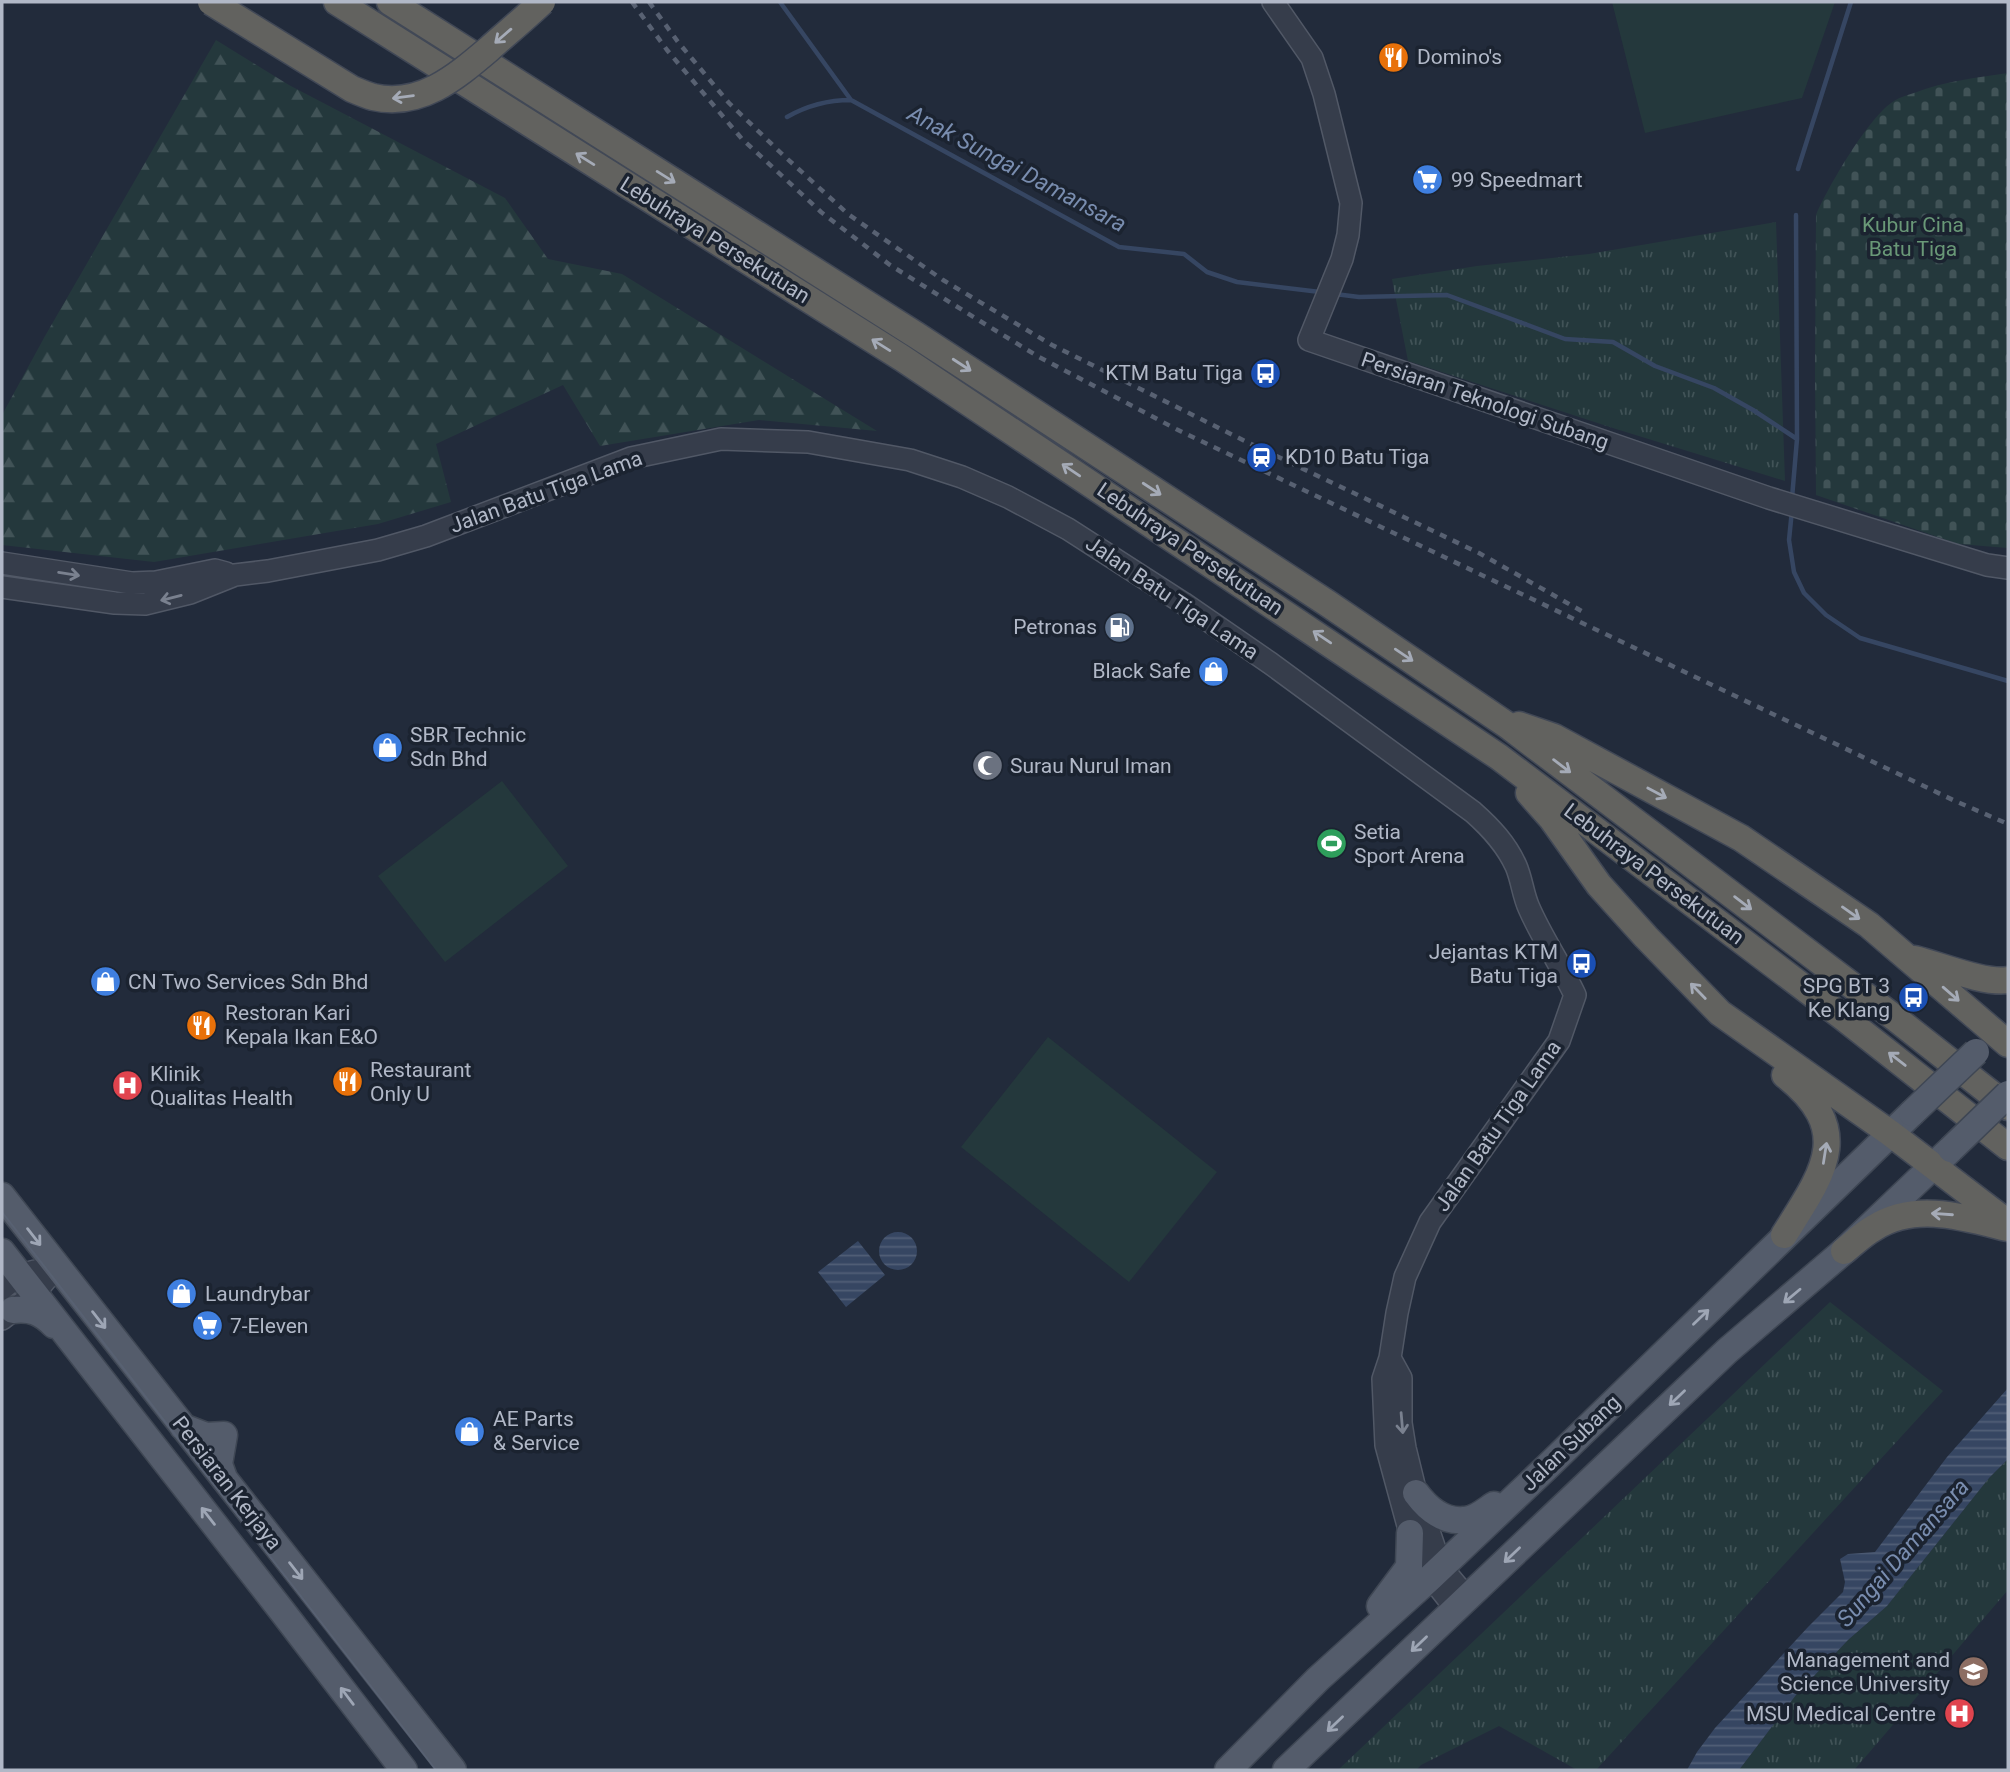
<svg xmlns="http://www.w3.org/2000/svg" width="2010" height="1772" font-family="Roboto,sans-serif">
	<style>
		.grass { fill: url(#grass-tufts) }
		.forest { fill: url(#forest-firs) }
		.cemetery { fill: url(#cemetery-stones) }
		.green { fill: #24383c }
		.water { fill: url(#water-rules) }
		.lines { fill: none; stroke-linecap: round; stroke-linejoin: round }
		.stream { stroke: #364662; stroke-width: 4.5 }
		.tertiary-casing { stroke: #515866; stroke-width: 24 }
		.primary-casing { stroke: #3f4754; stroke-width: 29 }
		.trunk-casing { stroke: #414856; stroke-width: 29 }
		.tertiary { stroke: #363d4b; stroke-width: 21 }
		.primary { stroke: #545c6b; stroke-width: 26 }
		.trunk { stroke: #62625f; stroke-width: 26 }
		.tram { stroke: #586172; stroke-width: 2 }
		.rail { stroke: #586172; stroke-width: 4.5; stroke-dasharray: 7 7; stroke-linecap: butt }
		.primary-bridge-casing { stroke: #3f4754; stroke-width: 29; stroke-linecap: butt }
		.trunk-bridge-casing { stroke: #414856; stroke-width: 29; stroke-linecap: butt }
		.primary-bridge { stroke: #545c6b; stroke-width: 26 }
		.trunk-bridge { stroke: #62625f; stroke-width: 26 }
		.oneway { stroke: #a5abb7 }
		.oneway2 { stroke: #7a818f }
		.oneway3 { stroke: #9ea6b5 }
		.labels { text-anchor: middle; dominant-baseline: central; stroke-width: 7; stroke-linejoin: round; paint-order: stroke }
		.poi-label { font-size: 21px; fill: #b1b8c7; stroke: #1b2330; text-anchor: start }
		.park-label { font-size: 21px; fill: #699877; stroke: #1b2330 }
		.street-label { font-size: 21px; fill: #b1b8c7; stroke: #1b2330 }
		.water-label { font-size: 23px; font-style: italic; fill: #798daf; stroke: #1b2330 }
	</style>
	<defs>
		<pattern id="grass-tufts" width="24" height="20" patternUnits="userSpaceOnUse" patternTransform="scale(1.75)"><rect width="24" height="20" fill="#24383c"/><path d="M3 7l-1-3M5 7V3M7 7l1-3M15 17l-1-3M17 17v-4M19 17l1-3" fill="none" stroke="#415357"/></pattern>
		<pattern id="forest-firs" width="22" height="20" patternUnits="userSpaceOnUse" patternTransform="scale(1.75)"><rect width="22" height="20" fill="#24383c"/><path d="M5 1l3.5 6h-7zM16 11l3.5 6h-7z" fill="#415357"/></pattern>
		<pattern id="cemetery-stones" width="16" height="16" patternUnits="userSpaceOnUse" patternTransform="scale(1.75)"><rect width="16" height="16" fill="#24383c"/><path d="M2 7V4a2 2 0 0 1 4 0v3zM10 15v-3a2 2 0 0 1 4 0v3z" fill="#415357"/></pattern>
		<pattern id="water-rules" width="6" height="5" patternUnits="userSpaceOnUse" patternTransform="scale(1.75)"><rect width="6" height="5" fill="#364662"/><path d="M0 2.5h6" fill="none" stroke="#515f77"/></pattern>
	</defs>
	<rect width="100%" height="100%" fill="#222b3b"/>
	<path class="grass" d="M1776,222L1785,481L1616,429L1408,361L1392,279L1477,266L1589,254Z
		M1830,1302L1943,1391L1596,1770H1577L1499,1726L1421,1765L1416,1770H1338Z
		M2008,1459V1590L1868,1754L1854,1770H1739L1796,1695L1848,1640L1887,1606L1989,1478Z"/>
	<path class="forest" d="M216,40L289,85L505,198L548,259L622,274L877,431L759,420L600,446L563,385L436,444L451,502L378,524L154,562L2,545V415L45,336Z"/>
	<path class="cemetery" d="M2008,73V548L1958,544L1816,495L1815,375L1816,215C1828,187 1869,116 1894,101C1900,97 1908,95 1914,93C1944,81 1976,78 2008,73Z"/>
	<path class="green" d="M1612,2H1835L1802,98L1645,133Z
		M502,781L568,866L445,962L378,876Z
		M1048,1037L1217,1172L1129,1282L961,1147Z"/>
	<path class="water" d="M879 1251a19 19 0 1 1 38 0a19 19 0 1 1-38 0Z
		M858,1241L885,1275L846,1307L818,1272Z
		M2008,1388V1459L1989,1478L1887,1606L1848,1640L1796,1695L1739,1770H1687L1697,1752L1715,1728L1808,1627L1843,1592L1845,1582L1840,1559L1848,1554L1875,1552L1947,1457Z"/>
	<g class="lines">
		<path class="stream" d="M780,2L851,100L1119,247L1184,254L1207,272L1237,282L1320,292
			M787,117C808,105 827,100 851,100
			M1798,169L1851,2
			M1335,294L1359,297L1447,295L1565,339L1613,342L1655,366L1714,388L1753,410L1797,439
			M1792,498L1797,439L1796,215
			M1792,510L1789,540L1794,572L1804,593L1826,615L1860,638L2008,681"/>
		<defs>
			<path id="tertiary" d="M1273,2L1312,58L1324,94L1351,203L1348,235L1342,259L1309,340L1769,498L1987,565L2008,568
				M2,563L132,583L156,582L215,570L226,573
				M2,587L115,603L145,604L190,593L235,575L268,571L378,550L426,536L631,458L721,439L808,442L910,460L962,477L1008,497L1068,529L1183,603L1270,663L1473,812C1491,828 1506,844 1516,866C1522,880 1523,895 1529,908C1542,938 1561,965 1575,995L1559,1041L1430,1222L1405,1277L1397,1313L1390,1358L1383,1379L1386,1445L1410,1533L1423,1567L1456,1609
				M2,1289L20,1275L35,1271
				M2,1319L34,1294L57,1266
				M1390,1358L1401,1378V1423L1405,1448L1416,1493L1441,1567L1467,1598"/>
			<path id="primary" d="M2,1196L453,1770
				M2,1252L282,1611L404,1770
				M13,1310C31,1308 41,1312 54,1325
				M183,1427L206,1436L224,1435L219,1464L224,1478
				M1416,1493C1427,1508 1443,1522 1464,1520C1475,1520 1485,1511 1494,1505
				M1380,1606L1409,1567L1410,1533
				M1228,1770L1318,1679L1430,1578L1547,1467L1912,1113
				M1286,1770L1727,1351L1844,1251L1950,1150"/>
			<path id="trunk" d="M337,2L902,358L1499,757L1844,1018L2008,1147
				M390,2L916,335L1327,603L1507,725L1895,1018L2008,1107
				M1519,725L1554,737L1741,838L1869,925L2008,1044
				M1529,793L1552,819L1599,885L1646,937L1720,1013L1890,1133L2008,1223
				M1915,959C1939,965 1985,984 2008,980
				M1784,1235C1823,1173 1856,1131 1785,1075
				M1844,1251C1853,1244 1863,1234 1874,1228C1915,1202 1963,1217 2007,1228"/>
		</defs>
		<use href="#tertiary" class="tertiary-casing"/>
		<use href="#primary" class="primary-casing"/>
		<use href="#trunk" class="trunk-casing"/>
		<use href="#tertiary" class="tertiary"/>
		<use href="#primary" class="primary"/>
		<use href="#trunk" class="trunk"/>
		<path class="tram" d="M2,1212L436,1770"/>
		<path class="rail" d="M632,2L667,50L742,139L821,212L890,265L980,321L1039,357L1176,429L1953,800L2008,824
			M649,2L678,42L729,103L782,154L848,214L943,280L1052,345L1247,442L1479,553L1585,613"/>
		<defs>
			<path id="primary-bridge" d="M1912,1113L1976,1052
				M1951,1149L2008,1094"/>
			<path id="trunk-bridge" d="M211,2L352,89C359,92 366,95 373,97C420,108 456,77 489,49C507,33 525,18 542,2"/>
		</defs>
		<use href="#primary-bridge" class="primary-bridge-casing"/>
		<use href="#trunk-bridge" class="trunk-bridge-casing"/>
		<use href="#primary-bridge" class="primary-bridge"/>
		<use href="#trunk-bridge" class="trunk-bridge"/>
	</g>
	<defs><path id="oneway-shaft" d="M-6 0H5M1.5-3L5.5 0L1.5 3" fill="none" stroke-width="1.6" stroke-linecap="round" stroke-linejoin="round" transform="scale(1.75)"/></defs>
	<g class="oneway">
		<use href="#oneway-shaft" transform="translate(503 36) rotate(139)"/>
		<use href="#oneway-shaft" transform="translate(403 97) rotate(173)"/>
		<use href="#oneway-shaft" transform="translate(585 159) rotate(-148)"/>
		<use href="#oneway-shaft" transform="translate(666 177) rotate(32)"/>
		<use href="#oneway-shaft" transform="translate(881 345) rotate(-148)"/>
		<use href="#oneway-shaft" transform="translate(962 365) rotate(33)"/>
		<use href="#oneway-shaft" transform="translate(1071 470) rotate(-146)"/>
		<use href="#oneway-shaft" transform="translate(1152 489) rotate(33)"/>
		<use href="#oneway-shaft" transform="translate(1322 637) rotate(-146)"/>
		<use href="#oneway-shaft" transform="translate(1404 655) rotate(34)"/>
		<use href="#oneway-shaft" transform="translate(1562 766) rotate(37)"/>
		<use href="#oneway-shaft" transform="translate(1657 793) rotate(28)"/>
		<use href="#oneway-shaft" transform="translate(1743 903) rotate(37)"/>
		<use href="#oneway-shaft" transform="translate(1851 913) rotate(35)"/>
		<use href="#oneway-shaft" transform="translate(1698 991) rotate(-134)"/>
		<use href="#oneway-shaft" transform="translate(1951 994) rotate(41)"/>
		<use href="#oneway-shaft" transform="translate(1897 1059) rotate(-142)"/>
		<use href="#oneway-shaft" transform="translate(1825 1153) rotate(-81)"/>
		<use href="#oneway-shaft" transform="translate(1942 1214) rotate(-176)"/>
	</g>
	<g class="oneway2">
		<use href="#oneway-shaft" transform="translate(69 574) rotate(9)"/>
		<use href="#oneway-shaft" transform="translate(171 598) rotate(166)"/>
		<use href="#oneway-shaft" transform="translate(1402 1423) rotate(85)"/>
	</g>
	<g class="oneway3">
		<use href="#oneway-shaft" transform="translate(34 1237) rotate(52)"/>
		<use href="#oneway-shaft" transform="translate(1792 1296) rotate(140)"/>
		<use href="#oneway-shaft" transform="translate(1701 1317) rotate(-44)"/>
		<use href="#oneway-shaft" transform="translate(99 1320) rotate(52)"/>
		<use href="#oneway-shaft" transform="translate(1677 1398) rotate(136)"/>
		<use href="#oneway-shaft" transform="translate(208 1516) rotate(-128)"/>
		<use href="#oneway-shaft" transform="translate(1512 1555) rotate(136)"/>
		<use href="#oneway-shaft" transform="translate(296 1571) rotate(52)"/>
		<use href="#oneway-shaft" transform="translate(1419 1644) rotate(136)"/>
		<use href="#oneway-shaft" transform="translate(347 1696) rotate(-127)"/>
		<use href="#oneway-shaft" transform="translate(1335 1724) rotate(136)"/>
	</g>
	<defs>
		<symbol id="restaurant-disc" viewBox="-11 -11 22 22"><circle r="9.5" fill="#e8710a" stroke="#1b2330"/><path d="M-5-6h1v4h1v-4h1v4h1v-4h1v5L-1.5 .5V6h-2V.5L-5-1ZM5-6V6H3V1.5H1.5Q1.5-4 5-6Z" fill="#fff"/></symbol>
		<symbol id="supermarket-disc" viewBox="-11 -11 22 22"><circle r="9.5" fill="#3f7fe0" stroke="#1b2330"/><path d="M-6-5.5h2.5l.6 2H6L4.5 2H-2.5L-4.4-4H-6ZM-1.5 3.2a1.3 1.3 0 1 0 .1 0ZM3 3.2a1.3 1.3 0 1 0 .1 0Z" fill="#fff"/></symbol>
		<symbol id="bus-disc" viewBox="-11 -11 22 22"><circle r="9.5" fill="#1a4fb4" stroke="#1b2330"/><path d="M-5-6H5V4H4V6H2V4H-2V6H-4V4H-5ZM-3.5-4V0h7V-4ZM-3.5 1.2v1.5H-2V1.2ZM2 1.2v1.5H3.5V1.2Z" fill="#fff"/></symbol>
		<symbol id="station-disc" viewBox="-11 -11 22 22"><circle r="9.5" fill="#1a4fb4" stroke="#1b2330"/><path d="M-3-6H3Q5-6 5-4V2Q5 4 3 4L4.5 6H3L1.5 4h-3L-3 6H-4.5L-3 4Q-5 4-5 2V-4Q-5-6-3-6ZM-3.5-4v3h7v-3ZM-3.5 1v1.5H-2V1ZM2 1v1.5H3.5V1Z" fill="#fff"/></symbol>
		<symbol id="fuel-disc" viewBox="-11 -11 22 22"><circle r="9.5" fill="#5c6f8a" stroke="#1b2330"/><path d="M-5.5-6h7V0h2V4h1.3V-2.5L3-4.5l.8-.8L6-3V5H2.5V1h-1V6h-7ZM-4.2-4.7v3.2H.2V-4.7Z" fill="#fff"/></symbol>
		<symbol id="shop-disc" viewBox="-11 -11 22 22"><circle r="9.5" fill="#3f7fe0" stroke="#1b2330"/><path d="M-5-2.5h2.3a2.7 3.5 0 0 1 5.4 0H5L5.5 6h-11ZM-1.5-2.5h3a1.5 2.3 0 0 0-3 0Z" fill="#fff"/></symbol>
		<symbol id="mosque-disc" viewBox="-11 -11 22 22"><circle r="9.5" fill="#6b7280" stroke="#1b2330"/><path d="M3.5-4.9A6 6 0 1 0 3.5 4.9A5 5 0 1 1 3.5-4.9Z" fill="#fff"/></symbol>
		<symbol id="stadium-disc" viewBox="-11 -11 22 22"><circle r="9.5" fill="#2e9e5b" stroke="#1b2330"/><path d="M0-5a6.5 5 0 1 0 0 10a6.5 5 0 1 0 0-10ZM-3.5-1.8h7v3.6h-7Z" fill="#fff"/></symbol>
		<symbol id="hospital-disc" viewBox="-11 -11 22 22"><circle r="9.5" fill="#e0444e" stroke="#1b2330"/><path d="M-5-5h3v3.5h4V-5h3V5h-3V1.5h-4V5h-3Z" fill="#fff"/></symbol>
		<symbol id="university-disc" viewBox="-11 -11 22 22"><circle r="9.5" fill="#8d6e63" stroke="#1b2330"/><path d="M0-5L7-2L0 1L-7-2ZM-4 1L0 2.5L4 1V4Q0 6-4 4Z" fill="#fff"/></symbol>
	</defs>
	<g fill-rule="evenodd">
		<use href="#restaurant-disc" x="1376" y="40" width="35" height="35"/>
		<use href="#supermarket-disc" x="1410" y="162" width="35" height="35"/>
		<use href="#bus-disc" x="1248" y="356" width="35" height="35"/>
		<use href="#station-disc" x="1244" y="440" width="35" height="35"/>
		<use href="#fuel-disc" x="1102" y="610" width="35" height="35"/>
		<use href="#shop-disc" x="1196" y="654" width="35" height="35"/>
		<use href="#shop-disc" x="370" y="730" width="35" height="35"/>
		<use href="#mosque-disc" x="970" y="748" width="35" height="35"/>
		<use href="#stadium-disc" x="1314" y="826" width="35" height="35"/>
		<use href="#bus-disc" x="1564" y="946" width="35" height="35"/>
		<use href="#shop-disc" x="88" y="964" width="35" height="35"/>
		<use href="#bus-disc" x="1896" y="980" width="35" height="35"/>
		<use href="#restaurant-disc" x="184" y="1008" width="35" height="35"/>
		<use href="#restaurant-disc" x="330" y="1064" width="35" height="35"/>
		<use href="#hospital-disc" x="110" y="1068" width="35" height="35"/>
		<use href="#shop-disc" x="164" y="1276" width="35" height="35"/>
		<use href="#supermarket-disc" x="190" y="1308" width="35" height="35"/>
		<use href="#shop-disc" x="452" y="1414" width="35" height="35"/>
		<use href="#university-disc" x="1956" y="1654" width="35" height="35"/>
		<use href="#hospital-disc" x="1942" y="1696" width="35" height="35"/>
	</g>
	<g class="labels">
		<g class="poi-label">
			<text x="1417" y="57">Domino's</text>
			<text x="1451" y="180">99 Speedmart</text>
			<text x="1243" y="373" text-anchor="end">KTM Batu Tiga</text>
			<text x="1285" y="457">KD10 Batu Tiga</text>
			<text x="1097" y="627" text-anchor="end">Petronas</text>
			<text x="1191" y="671" text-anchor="end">Black Safe</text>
			<text x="410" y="735">SBR Technic<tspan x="410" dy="24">Sdn Bhd</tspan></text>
			<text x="1010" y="766">Surau Nurul Iman</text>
			<text x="1354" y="832">Setia<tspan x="1354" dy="24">Sport Arena</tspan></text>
			<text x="1558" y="952" text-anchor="end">Jejantas KTM<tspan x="1558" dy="24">Batu Tiga</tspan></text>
			<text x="128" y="982">CN Two Services Sdn Bhd</text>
			<text x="1890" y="986" text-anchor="end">SPG BT 3<tspan x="1890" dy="24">Ke Klang</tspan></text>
			<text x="225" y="1013">Restoran Kari<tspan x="225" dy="24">Kepala Ikan E&amp;O</tspan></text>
			<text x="370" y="1070">Restaurant<tspan x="370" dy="24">Only U</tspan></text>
			<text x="150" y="1074">Klinik<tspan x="150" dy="24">Qualitas Health</tspan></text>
			<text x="205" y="1294">Laundrybar</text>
			<text x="230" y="1326">7-Eleven</text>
			<text x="493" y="1419">AE Parts<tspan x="493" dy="24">&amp; Service</tspan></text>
			<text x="1950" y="1660" text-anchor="end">Management and<tspan x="1950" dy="24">Science University</tspan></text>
			<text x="1936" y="1714" text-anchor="end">MSU Medical Centre</text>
		</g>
		<g class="park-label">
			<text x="1913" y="225">Kubur Cina<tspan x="1913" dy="24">Batu Tiga</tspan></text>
		</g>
		<g class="street-label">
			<text transform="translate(715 240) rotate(32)">Lebuhraya Persekutuan</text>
			<text transform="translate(1485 401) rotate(19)">Persiaran Teknologi Subang</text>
			<text transform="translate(546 492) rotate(-20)">Jalan Batu Tiga Lama</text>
			<text transform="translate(1190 549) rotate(34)">Lebuhraya Persekutuan</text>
			<text transform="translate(1172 598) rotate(34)">Jalan Batu Tiga Lama</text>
			<text transform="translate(1654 874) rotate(37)">Lebuhraya Persekutuan</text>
			<text transform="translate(1498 1126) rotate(-55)">Jalan Batu Tiga Lama</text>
			<text transform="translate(1571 1443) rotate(-44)">Jalan Subang</text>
			<text transform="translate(227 1483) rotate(52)">Persiaran Kerjaya</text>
		</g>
		<g class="water-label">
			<text transform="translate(1017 169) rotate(28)">Anak Sungai Damansara</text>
			<text transform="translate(1903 1553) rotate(-49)">Sungai Damansara</text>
		</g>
	</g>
	<rect width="2010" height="1772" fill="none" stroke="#b1b8c7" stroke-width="7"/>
</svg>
